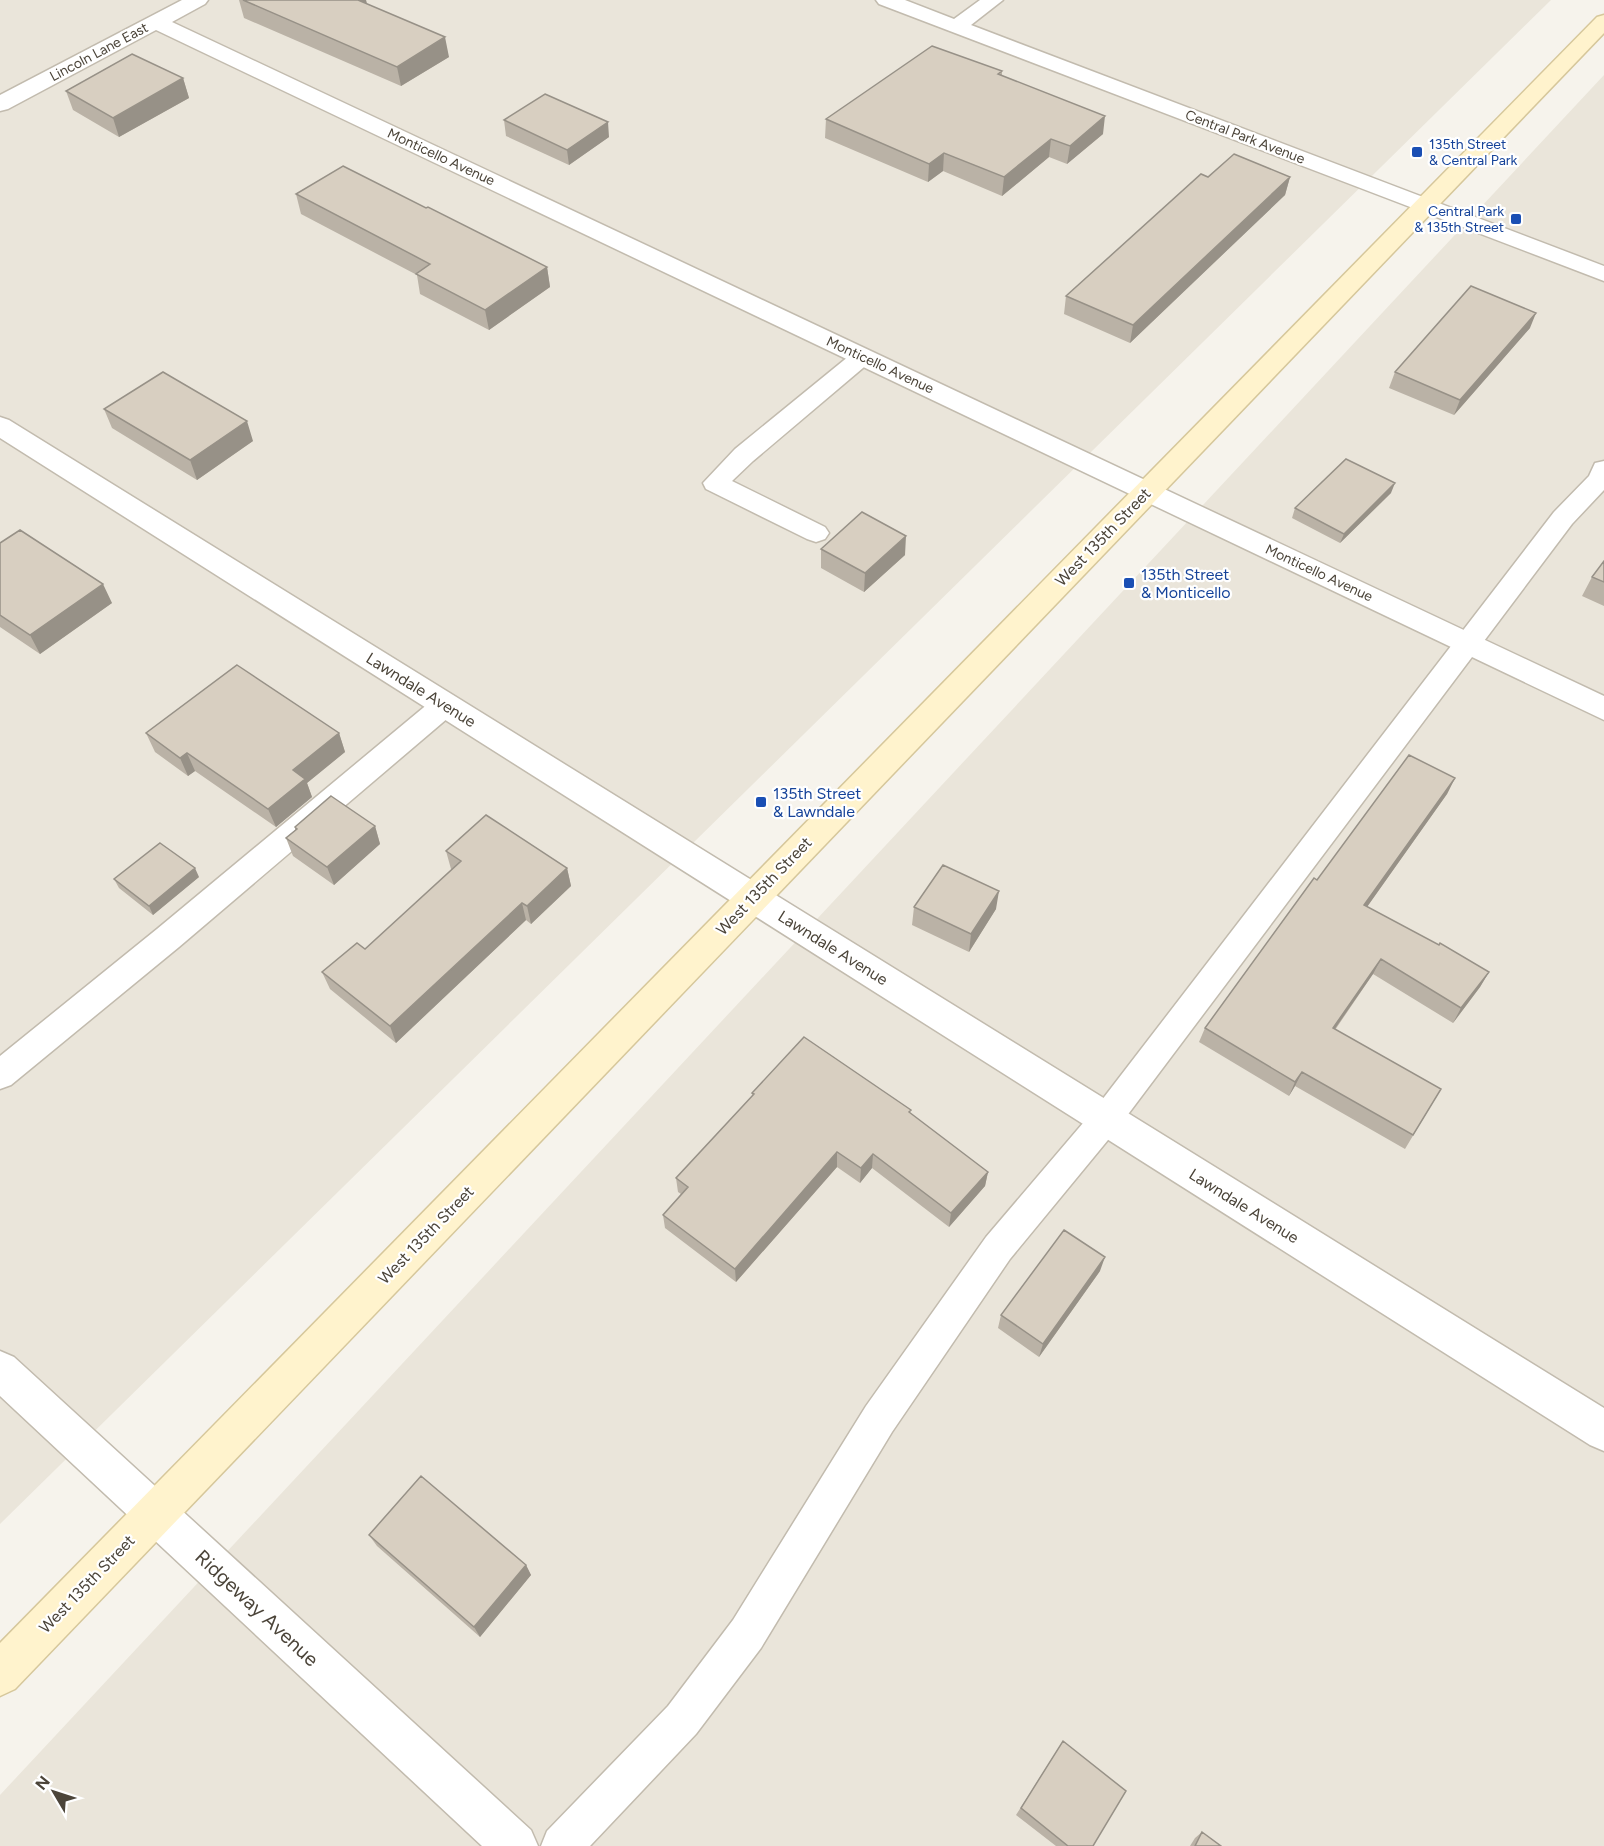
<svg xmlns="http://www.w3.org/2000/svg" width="1604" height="1846" font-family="Figtree,sans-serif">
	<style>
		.residential { fill: #eae5da }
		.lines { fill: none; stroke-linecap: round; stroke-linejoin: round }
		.lane-casing { stroke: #c2bbae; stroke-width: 3 }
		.street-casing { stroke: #c2bbae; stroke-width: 3 }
		.secondary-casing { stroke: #d6c79b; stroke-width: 3 }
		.lane { fill: #fff; fill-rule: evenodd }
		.street { fill: #fff; fill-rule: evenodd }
		.secondary { fill: #fff3cd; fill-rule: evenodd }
		.wall { fill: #bab2a6 }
		.shaded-wall { fill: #979187 }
		.building { fill: #d8cfc1; stroke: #979187; stroke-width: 1.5 }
		.transit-dot { fill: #1a4fb4; stroke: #fff; stroke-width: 2 }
		.labels { text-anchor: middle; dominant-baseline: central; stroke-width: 4.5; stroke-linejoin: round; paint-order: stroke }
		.far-street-label { font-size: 14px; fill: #4b4439; stroke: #fff }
		.far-transit-label { font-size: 14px; fill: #164399; stroke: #fff; text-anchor: start }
		.street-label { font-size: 16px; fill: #4b4439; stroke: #fff }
		.transit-label { font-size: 16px; fill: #164399; stroke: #fff; text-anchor: start }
		.near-street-label { font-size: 20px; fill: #4b4439; stroke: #fff }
	</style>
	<rect width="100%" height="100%" fill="#f6f3ec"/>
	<path class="residential" d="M0,0H1551L0,1524Z
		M1604,75V1846H0V1795Z"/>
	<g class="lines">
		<defs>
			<path id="lane" d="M862,350L870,352L874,357L870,362L753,461L732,481L825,527L829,533L825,539L816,542L807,539L706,489L703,483L735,449L854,352Z
				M1604,461V490L1572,524L1117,1129L1010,1259L892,1432L761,1648L696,1734L590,1846H541L547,1831L668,1706L733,1620L866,1406L986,1237L1095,1109L1554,512L1589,476L1595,463Z
				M445,695L455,698L459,705L455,712L179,947L11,1085L0,1089V1056L157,929L435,698Z"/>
			<path id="street" d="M182,0H208L205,4L172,22L1604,696V720L156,30L8,109L0,111V95Z
				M876,0H905L954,19L980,0H1003L971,25L1604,266V281L879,4Z
				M0,417L9,420L1604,1408V1451L1590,1445L0,438Z
				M0,1351L14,1357L531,1830L538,1846H482L0,1396Z"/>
			<path id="secondary" d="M1604,15V33L15,1689L0,1696V1643L1597,17Z"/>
		</defs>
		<use href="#lane" class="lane-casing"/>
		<use href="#street" class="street-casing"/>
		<use href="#secondary" class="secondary-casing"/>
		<use href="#lane" class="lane"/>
		<use href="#street" class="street"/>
		<use href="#secondary" class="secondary"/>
	</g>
	<path class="wall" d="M239,0H366L367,4L449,57L401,86L244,18Z
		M1002,71V76L1103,134L1067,164L1049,157L1002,196L943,171L928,182L825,138L826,119Z
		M183,78L189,98L119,137L73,110L66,91Z
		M504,120L609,137L569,165L506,136Z
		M1208,177H1290L1285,195L1130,343L1064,314L1066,296Z
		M296,194L426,208L547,267L550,287L489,330L420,294L417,275L301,214Z
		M1530,328L1454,415L1389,388L1395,372Z
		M104,409L253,441L197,480L112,428Z
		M1391,493L1340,543L1292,518L1295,508Z
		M0,543L112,603L40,654L0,627Z
		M821,549L905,555L864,592L821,568Z
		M1604,561V606L1582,596L1592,577Z
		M146,733H339L345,752L307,783L312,797L276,827L195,771L188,776L155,752Z
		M1455,778L1447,794L1367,907L1489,972L1480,987L1453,1023L1373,974L1335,1030L1441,1089L1405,1149L1295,1086L1289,1096L1199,1042L1205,1028L1317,880Z
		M375,826L380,844L334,885L293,856L286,838L295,830V827Z
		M446,851L567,868L571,886L531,924L526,920L396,1043L330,989L322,972L365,949L452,870L451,869Z
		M199,877L153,915L119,888L114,879Z
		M914,907L996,909L969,952L912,925Z
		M752,1093L911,1114L988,1172L985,1186L949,1227L872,1168L860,1183L837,1167L736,1282L665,1228L663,1215L681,1194L678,1192L676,1178L752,1096Z
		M1100,1271L1039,1357L998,1328L1001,1315Z
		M369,1535L526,1565L531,1575L480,1637L377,1546Z
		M1063,1741L1093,1846H1056L1016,1815Z
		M1202,1832L1221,1846H1190L1195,1838Z"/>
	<path class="shaded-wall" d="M358,0H366L369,15Z
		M445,37L449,57L401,86L397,67Z
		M183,78L189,98L119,137L113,118Z
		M1105,116L1103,134L1067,164L1070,146Z
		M608,122L609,137L569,165L567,150Z
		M1051,139L1049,157L1002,196L1004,177Z
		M944,153L943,171L928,182L929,164Z
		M1290,177L1285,195L1130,343L1133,325Z
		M547,267L550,287L489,330L485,310Z
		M1536,313L1530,328L1454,415L1460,400Z
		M247,421L253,441L197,480L190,460Z
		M1395,483L1391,493L1340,543L1344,534Z
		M906,536L905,555L864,592L865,573Z
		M103,584L112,603L40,654L30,635Z
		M339,733L345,752L307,783L312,797L276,827L268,809L293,770Z
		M187,753L195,771L188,776L180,758Z
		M1455,778L1447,794L1357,921L1364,905Z
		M375,826L380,844L334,885L327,867Z
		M195,868L199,877L153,915L149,906Z
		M567,868L571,886L531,924L527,906Z
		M999,891L996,909L969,952L971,934Z
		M522,903L526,920L396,1043L390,1026Z
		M1381,959L1373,974L1325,1043L1333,1028Z
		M1489,972L1480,987L1453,1023L1461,1008Z
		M1302,1072L1295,1086L1289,1096L1295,1082Z
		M837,1152V1167L736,1282L735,1269Z
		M873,1154L872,1168L860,1183L861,1168Z
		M988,1172L985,1186L949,1227L951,1213Z
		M1105,1257L1100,1271L1039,1357L1043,1344Z
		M526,1565L531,1575L480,1637L474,1627Z"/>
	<path class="building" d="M243,0H358L445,37L397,67Z
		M932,46L1002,71L998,74L1105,116L1070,146L1051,139L1004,177L944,153L929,164L826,119Z
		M132,54L183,78L113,118L66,91Z
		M545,94L608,122L567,150L504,120Z
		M1234,154L1290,177L1133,325L1066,296L1201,174L1208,177Z
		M343,166L426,208L428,207L547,267L485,310L416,274L430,264L296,194Z
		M1471,286L1536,313L1460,400L1395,372Z
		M163,372L247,421L190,460L104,409Z
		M1346,459L1395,483L1344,534L1295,508Z
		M862,512L906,536L865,573L821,549Z
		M20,530L103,584L30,635L0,615V543Z
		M1604,561V582L1592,577Z
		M237,665L339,733L293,770L305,779L268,809L187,753L180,758L146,733Z
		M1409,755L1455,778L1364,905L1439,945L1440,943L1489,972L1461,1008L1381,959L1333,1028L1441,1089L1413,1135L1302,1072L1295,1082L1205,1028L1314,878L1317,880Z
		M331,796L375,826L327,867L286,838L297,829L295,827Z
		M486,815L567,868L527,906L522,903L390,1026L322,972L357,943L365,949L461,861L446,851Z
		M160,843L195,868L149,906L114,879Z
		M943,865L999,891L971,934L914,907Z
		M804,1037L911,1110L909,1112L988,1172L951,1213L873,1154L861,1168L837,1152L735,1269L663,1215L688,1187L676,1178L754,1094L752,1093Z
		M1064,1230L1105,1257L1043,1344L1001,1315Z
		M421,1476L526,1565L474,1627L369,1535Z
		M1063,1741L1126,1791L1093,1846H1068L1021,1808Z
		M1202,1832L1221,1846H1195Z"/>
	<g class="transit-dot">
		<rect x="1411" y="146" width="12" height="12" rx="3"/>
		<rect x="1510" y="213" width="12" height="12" rx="3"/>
		<rect x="1123" y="577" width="12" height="12" rx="3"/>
		<rect x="755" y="796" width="12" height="12" rx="3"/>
	</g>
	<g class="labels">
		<g class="far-street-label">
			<text transform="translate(99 52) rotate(-28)">Lincoln Lane East</text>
			<text transform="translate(1245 137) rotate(21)">Central Park Avenue</text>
			<text transform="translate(441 157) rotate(25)">Monticello Avenue</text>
			<text transform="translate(880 365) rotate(25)">Monticello Avenue</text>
			<text transform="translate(1319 573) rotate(25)">Monticello Avenue</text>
		</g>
		<g class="far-transit-label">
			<text x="1429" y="144">135th Street<tspan x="1429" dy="16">&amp; Central Park</tspan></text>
			<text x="1504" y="211" text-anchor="end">Central Park<tspan x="1504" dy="16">&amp; 135th Street</tspan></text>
		</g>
		<g class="street-label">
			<text transform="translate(1103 537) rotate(-46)">West 135th Street</text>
			<text transform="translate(421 690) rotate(32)">Lawndale Avenue</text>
			<text transform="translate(764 886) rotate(-46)">West 135th Street</text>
			<text transform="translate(833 948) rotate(32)">Lawndale Avenue</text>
			<text transform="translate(1244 1206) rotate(32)">Lawndale Avenue</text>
			<text transform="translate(426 1235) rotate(-46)">West 135th Street</text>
			<text transform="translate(87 1584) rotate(-46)">West 135th Street</text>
		</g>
		<g class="transit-label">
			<text x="1141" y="574">135th Street<tspan x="1141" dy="18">&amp; Monticello</tspan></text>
			<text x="773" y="793">135th Street<tspan x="773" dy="18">&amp; Lawndale</tspan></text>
		</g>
		<g class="near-street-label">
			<text transform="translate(257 1608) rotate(43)">Ridgeway Avenue</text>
		</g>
	</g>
	<g transform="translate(54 1792) rotate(309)" stroke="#ffffff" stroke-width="4.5" paint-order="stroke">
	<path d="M0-4.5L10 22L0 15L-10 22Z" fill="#4b4439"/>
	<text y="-9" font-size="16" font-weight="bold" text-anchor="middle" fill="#4b4439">N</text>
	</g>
</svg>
